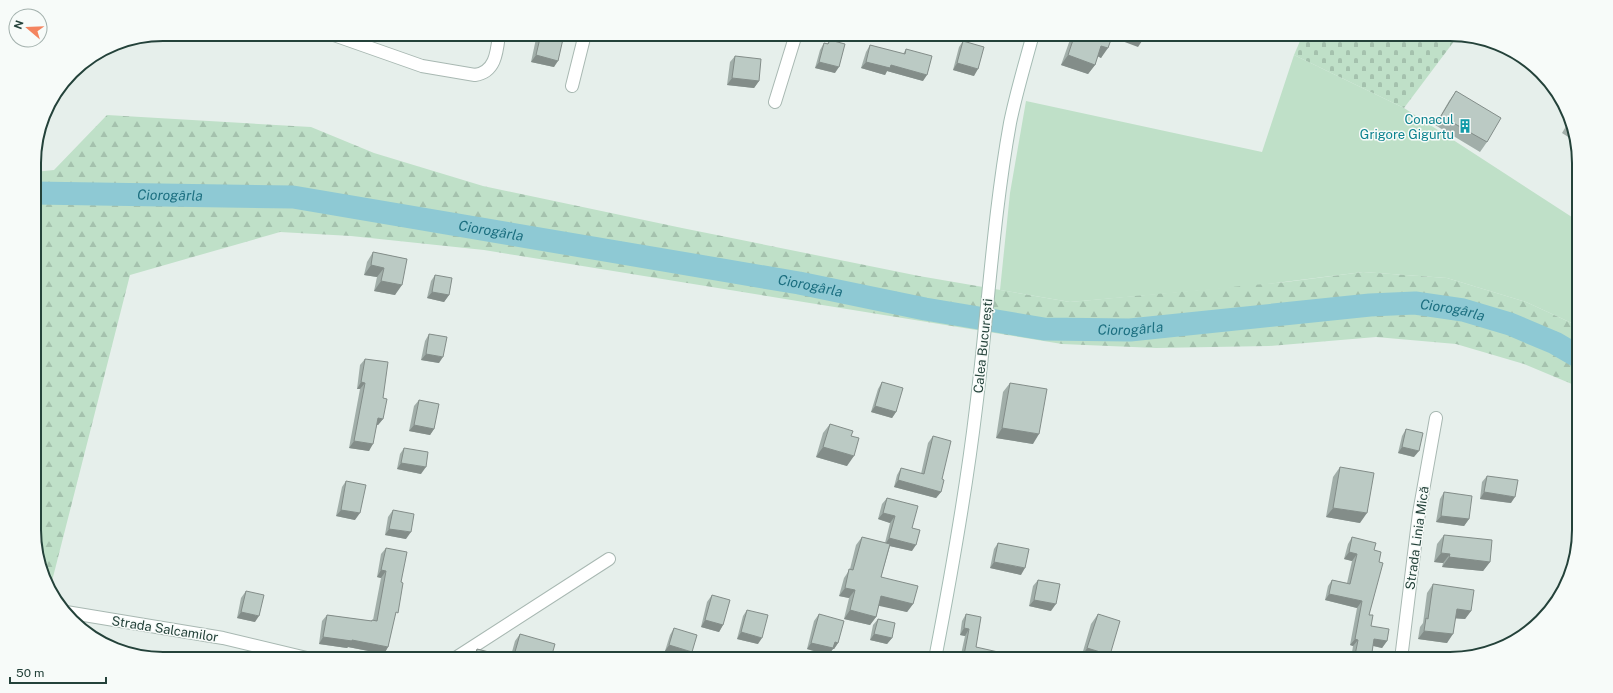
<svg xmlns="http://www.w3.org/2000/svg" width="1613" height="693" font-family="'Public Sans',sans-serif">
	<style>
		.green { fill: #bfe0c8 }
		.forest { fill: url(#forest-firs) }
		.cemetery { fill: url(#cemetery-stones) }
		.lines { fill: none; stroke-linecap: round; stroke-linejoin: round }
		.river { stroke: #8ec9d4; stroke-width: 23 }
		.street-casing { stroke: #a8b8b2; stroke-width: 14 }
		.secondary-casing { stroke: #a4bbb3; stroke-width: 14 }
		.street { stroke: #fff; stroke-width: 12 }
		.secondary { stroke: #fff; stroke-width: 12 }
		.wall { fill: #a1aea9 }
		.shaded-wall { fill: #838d89 }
		.building { fill: #bbcac4; stroke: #838d89 }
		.labels { text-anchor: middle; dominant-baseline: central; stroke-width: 3; stroke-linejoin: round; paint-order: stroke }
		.culture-label { font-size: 13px; fill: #0d838f; stroke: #f7fbf9; text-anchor: end }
		.street-label { font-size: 13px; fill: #24423a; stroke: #f7fbf9 }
		.water-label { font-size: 14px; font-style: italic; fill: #1c6f80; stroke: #f7fbf9 }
		.rim { fill: none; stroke: #24423a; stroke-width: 2 }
	</style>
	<defs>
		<pattern id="forest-firs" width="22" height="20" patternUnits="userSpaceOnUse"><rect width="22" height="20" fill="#bfe0c8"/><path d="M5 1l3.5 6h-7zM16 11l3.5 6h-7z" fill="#a4c1ad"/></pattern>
		<pattern id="cemetery-stones" width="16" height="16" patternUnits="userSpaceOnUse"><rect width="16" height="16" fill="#bfe0c8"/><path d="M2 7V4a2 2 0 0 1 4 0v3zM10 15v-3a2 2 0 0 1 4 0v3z" fill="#a4c1ad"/></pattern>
	</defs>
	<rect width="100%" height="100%" fill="#e6efeb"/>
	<path class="green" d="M1294,55L1404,108L1578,221V326L1526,302L1447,278L1363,272L1251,286L1070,302L1000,290L1010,193L1026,101L1262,152Z"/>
	<path class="forest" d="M107,115L311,127L374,153L483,186L682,228L919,276L1070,302L1286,282L1363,272L1447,278L1526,302L1578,326L1579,387L1524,364L1456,344L1376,337L1269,346L1156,348L1062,344L484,250L351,236L280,232L130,275L51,585L35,547L34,172L54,170Z"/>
	<path class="cemetery" d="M1303,34H1450L1458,36L1404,108L1294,55Z"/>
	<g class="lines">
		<path class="river" id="s1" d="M34,193L293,197L799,283L925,309L1044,329L1130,330L1370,305L1415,303L1463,310L1510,324L1555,343L1579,357"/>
		<defs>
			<path id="street" d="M331,34L422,66L475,75C496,72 497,51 499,34
				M572,86L585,34
				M775,102L796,34
				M66,612L223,638L311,659
				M454,659L609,559
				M1401,659L1419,513L1436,418"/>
			<path id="secondary" d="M935,659C951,576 966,492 976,408C988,313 993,217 1010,123C1016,93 1025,64 1033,34"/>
		</defs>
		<use href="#street" class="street-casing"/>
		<use href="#secondary" class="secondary-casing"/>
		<use href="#street" class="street"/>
		<use href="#secondary" class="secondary"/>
	</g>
	<path class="wall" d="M537,34H562L554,67L531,62Z
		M1072,34H1113L1101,58L1098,56L1095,65L1088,74L1061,65Z
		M830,40L835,73L815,68L820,50L824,43L827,44Z
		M963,41L974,76L953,70L959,47Z
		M870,45L903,54L906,49L923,81L887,71L885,75L861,68L866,52Z
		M735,56L759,81L754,88L727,85L730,62Z
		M1456,91L1487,142L1480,152L1435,125L1449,101Z
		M1568,123L1576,142L1562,133Z
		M373,252L407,259L395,295L374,291L377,277L364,275L367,262Z
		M435,275L449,295L444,302L427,298L431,281Z
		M429,334L439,363L421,360L425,341Z
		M365,359L383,398V419L378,425H377L369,451L349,448L360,389H357L360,365Z
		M882,382L896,412L892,418L871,412L878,389Z
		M1010,383L1033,444L996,438L1003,392Z
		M419,400L434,429L430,435L409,431L414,406Z
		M830,424L851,436L847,466L816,457L823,433Z
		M1406,429L1414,457L1398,453L1402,436Z
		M933,436L942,479L941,492L936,498L894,487L897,475L901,468L921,474L928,443Z
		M404,448L421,474L397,469L400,454Z
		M1340,467L1360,523L1326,517L1333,477Z
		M1487,476L1511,503L1480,499L1482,482Z
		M346,481L355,520L336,516L342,487Z
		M1444,492L1469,519L1464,526L1436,522L1440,499Z
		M887,498L912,528V551L890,546L881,577L913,604L907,612L879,605L876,617L870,625L844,619L849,598L839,596L844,578L850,569L856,545L862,537L885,543L890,523L878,519L882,504Z
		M393,510L406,539L385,535L388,517Z
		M1444,535L1490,562L1483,571L1442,567L1443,563L1434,562L1437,544Z
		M1352,537L1374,550L1379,562L1369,615L1371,626L1387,641L1382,648L1373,646L1371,659H1351L1353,646L1350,645L1357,608L1325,600L1328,586L1332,580L1347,583L1352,561L1344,559L1348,544Z
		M998,543L1021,575L990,568L994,549Z
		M386,548L394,618L388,647L384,654L348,647L347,648L319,644L322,621L327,615L371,621L372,620H373L381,578L377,577L381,554Z
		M1038,580L1051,611L1029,606L1033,586Z
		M1433,584L1471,611L1465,619L1455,618L1447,643L1418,639L1420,627L1423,623L1427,593Z
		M246,591L255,622L237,618L241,598Z
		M712,595L723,625L719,632L701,627L707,602Z
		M747,610L758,644L737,639L743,616Z
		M819,614L838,643L834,649H833L828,655L807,649L814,621Z
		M966,614L976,647L1005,659H960L965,636L960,635L962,621Z
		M1098,614L1110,655L1107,659H1083L1081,658L1091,624Z
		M878,619L892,638L887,644L870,640L873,625Z
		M674,628L688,658L665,651L670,635Z
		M520,634L551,659H510L515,641Z
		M477,649L493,656L508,659H472L473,656Z"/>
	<path class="shaded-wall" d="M1116,34H1125L1142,41L1138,47L1114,38Z
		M1101,46L1108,48L1101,58L1095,55Z
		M536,55L558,61L554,67L531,62Z
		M1068,55L1095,65L1088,74L1061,65Z
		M819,62L839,67L835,73L815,68Z
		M866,62L891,65L927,75L923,81L887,71L885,75L861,68Z
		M957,63L978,69L974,76L953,70Z
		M732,78L759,81L754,88L727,85Z
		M371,265L384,268L377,277L364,275Z
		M381,281L402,285L395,295L374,291Z
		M432,292L449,295L444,302L427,298Z
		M426,354L443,357L439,363L421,360Z
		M361,382L365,383L360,389H357Z
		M875,406L896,412L892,418L871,412Z
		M378,418L383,419L378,425L373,424Z
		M414,425L434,429L430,435L409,431Z
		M1002,428L1039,434L1033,444L996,438Z
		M354,441L373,444L369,451L349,448Z
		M823,447L854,456L847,466L816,457Z
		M1402,447L1419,451L1414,457L1398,453Z
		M401,463L426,467L421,474L397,469Z
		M898,480L941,492L936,498L894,487Z
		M1484,492L1515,497L1511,503L1480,499Z
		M1333,508L1367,513L1360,523L1326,517Z
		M341,510L360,513L355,520L336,516Z
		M883,513L895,516L890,523L878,519Z
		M1441,516L1469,519L1464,526L1436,522Z
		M389,529L411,532L406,539L385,535Z
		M889,538L916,545L912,551L885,545Z
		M1349,552L1357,554L1352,561L1344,559Z
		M1441,553L1450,554L1443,563L1434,562Z
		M1449,557L1490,562L1483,571L1442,567Z
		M994,562L1025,568L1021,575L990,568Z
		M381,570L386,571L381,578L377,577Z
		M845,588L855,590L849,598L839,596Z
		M1329,594L1362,601L1357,608L1325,600Z
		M881,596L913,604L907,612L875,605Z
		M1034,600L1056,604L1051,611L1029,606Z
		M1457,609L1471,611L1465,619L1450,618Z
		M850,610L876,617L870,625L844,619Z
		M241,612L259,616L255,622L237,618Z
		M705,620L723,625L719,632L701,627Z
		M964,628L969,629L965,636L960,635Z
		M1424,631L1453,634L1447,643L1418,639Z
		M741,632L762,638L758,644L737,639Z
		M874,634L892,638L887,644L870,640Z
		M323,637L352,640L388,647L384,654L348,647L347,648L319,644Z
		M1355,639L1358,640L1353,646L1350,645Z
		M1374,639L1387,641L1382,648L1370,645Z
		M835,642L838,643L834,649H833L828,655L807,649L811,643Z
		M669,645L692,652L688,658L665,651Z
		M1087,648L1110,655L1107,659H1083L1081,658Z
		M530,652L551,658V659H527Z
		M964,655L978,658V659H962Z
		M1355,655L1361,656L1359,659H1352Z"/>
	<path class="building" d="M541,34H562V39H563L558,61L536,55Z
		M1075,34H1113L1108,48L1101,46L1095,65L1068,55Z
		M1125,34H1145L1142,41Z
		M830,40L845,44L839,67L819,62L824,43L828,44Z
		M963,41L984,47L978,69L957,63Z
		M870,45L905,54L906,49L932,56L927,75L891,65L890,68L866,62Z
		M735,56L761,59L759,81L732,78Z
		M1456,91L1501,118L1487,142L1441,116Z
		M373,252L407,259L402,285L381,281L384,268L371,265Z
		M435,275L452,278L449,295L432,292Z
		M429,334L447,337L443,357L426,354Z
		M365,359L388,362L383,398L387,399L383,419L378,418L373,444L354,441L365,383L361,382Z
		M882,382L903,388L896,412L875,406Z
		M1010,383L1047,389L1039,434L1002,428Z
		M419,400L439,404L434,429L414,425Z
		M830,424L853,431L851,436L859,438L854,456L823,447Z
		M1406,429L1423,433L1419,451L1402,447Z
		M933,436L951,441L942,479L944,480L941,492L898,480L901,468L924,474Z
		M404,448L428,452L426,467L401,463Z
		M1340,467L1374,473L1367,513L1333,508Z
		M1487,476L1518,480L1515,497L1484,492Z
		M346,481L366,485L360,513L341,510Z
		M1444,492L1472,496L1469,519L1441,516Z
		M887,498L918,506L912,528L920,530L916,545L889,538L895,516L883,513Z
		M393,510L414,514L411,532L389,529Z
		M1444,535L1492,540L1490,562L1449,557L1450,554L1441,553Z
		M862,537L890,544L881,577L918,586L913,604L881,596L876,617L850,610L855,590L845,588L849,569L853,570Z
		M1352,537L1376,543L1374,550L1381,552L1379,562L1383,563L1369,615H1373L1371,626L1389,629L1387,641L1374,639L1371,659H1360L1361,656L1355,655L1358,640L1355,639L1362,601L1329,594L1332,580L1350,584L1357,554L1349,552Z
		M998,543L1029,549L1025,568L994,562Z
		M386,548L407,552L401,582L403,583L398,613L396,612L388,647L352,640V641L323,637L327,615L372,621V620L377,621L386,571L381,570Z
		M1038,580L1060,584L1056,604L1034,600Z
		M1433,584L1474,590L1471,611L1457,609L1453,634L1424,631L1426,618L1428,619Z
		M246,591L264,595L259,616L241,612Z
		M712,595L730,600L723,625L705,620Z
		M747,610L768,615L762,638L741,632Z
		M819,614L844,621L838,643L835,642L833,648L811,643Z
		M966,614L981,617L976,647L1007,654L1005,659H978V658L964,655L969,629L964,628Z
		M1098,614L1120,621L1110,655L1087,648Z
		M878,619L895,623L892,638L874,634Z
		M674,628L697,635L692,652L669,645Z
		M520,634L555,644L551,658L530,652L528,659H513Z
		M477,649L493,653V656L508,659H475Z
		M1441,655L1464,658L1458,659H1441Z"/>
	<defs>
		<symbol id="building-bare" viewBox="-9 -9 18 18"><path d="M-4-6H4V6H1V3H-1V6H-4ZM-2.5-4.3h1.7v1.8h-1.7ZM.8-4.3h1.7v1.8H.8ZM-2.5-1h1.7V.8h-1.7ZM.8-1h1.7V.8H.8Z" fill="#0f9aa8" stroke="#f7fbf9" stroke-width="2.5" paint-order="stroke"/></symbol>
	</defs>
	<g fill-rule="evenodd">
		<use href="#building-bare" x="1455" y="116" width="20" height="20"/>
	</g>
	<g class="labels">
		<g class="culture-label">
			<text x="1454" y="119">Conacul<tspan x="1454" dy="15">Grigore Gigurtu</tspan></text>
		</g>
		<g class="street-label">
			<text transform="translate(983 346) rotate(-84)">Calea București</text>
			<text transform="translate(1417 538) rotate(-82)">Strada Linia Mică</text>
			<text transform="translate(165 629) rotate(9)">Strada Salcamilor</text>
		</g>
		<g class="water-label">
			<text stroke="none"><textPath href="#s1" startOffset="136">Ciorogârla</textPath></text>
			<text stroke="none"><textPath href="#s1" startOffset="460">Ciorogârla</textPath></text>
			<text stroke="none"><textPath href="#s1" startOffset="784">Ciorogârla</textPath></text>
			<text stroke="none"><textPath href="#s1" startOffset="1432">Ciorogârla</textPath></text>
			<text stroke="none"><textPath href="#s1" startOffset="1108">Ciorogârla</textPath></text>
		</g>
	</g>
	<path d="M0 0H1613V693H0ZM163 41H1450A122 122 0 0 1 1572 163V530A122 122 0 0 1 1450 652H163A122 122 0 0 1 41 530V163A122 122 0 0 1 163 41Z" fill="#f7fbf9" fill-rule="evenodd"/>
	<path class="rim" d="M163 41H1450A122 122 0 0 1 1572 163V530A122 122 0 0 1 1450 652H163A122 122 0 0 1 41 530V163A122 122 0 0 1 163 41Z"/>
	<g transform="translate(28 28) rotate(289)"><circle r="19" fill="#f7fbf9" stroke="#a3b1ad"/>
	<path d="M0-3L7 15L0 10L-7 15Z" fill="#f4845f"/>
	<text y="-6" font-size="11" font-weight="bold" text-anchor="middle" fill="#24423a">N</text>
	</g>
	<path d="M10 677v6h96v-6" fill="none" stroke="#24423a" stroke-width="2"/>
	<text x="16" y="677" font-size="12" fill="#24423a" stroke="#f7fbf9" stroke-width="3" paint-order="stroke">50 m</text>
</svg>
